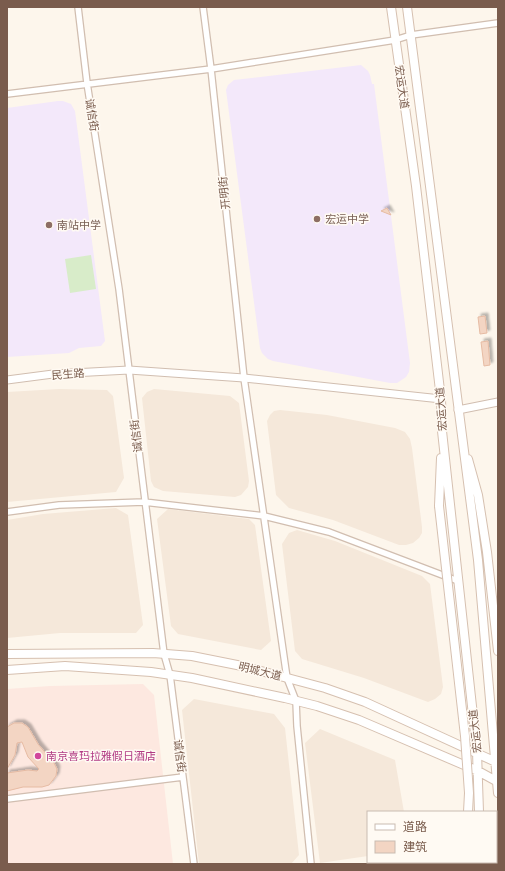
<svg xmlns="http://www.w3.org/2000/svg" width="505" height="871" font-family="'Titillium Web','Noto Sans SC',sans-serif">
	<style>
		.residential { fill: #f5e8da }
		.commercial { fill: #fde8e0 }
		.education { fill: #f3e8fa }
		.park { fill: #d8ecc9 }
		.building { fill: #f3d5c3; stroke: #e6bba3; filter: url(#shadow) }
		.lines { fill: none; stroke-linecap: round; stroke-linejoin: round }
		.minor-casing { stroke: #d1beb0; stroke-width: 8 }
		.tertiary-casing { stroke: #d1beb0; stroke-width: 9 }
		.secondary-casing { stroke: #d6c0b0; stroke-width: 10 }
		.minor { stroke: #fff; stroke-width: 5.5 }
		.tertiary { stroke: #fff; stroke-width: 7 }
		.secondary { stroke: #fff; stroke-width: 8 }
		.secondary-bridge-casing { stroke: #d6c0b0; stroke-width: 10; stroke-linecap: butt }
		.secondary-bridge { stroke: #fff; stroke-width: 8 }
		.education-dot { fill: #8d6e63; stroke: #fffaf3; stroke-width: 1.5 }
		.hotel-dot { fill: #d1479c; stroke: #fffaf3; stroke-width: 1.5 }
		.labels { text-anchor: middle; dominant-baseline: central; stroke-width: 3; stroke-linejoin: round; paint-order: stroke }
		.street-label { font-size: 11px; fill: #7a5c4d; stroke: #fffaf3 }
		.education-label { font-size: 11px; fill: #785e54; stroke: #fffaf3; text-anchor: start }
		.hotel-label { font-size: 11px; fill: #b23c85; stroke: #fffaf3; text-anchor: start }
	</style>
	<defs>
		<filter id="shadow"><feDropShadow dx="3" dy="-3" stdDeviation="1" flood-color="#0004"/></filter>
	</defs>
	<rect width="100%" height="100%" fill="#fdf6ec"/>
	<path class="residential" d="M59,389L107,390L113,396L124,478L116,492L7,502V392Z
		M154,389L230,396L239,403L249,481L248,487L241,495L235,497L163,491L154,487L151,481L142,398L147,392Z
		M280,410L327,415L395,428L405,432L410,439L412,448L422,527V533L419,538L413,543L406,545H399L333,520L289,508L276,495L267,421L270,415L274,411Z
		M116,508L128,515L143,625L136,633H60L7,638V520L43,514Z
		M168,509L249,519L255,525L271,641L261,650L178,634L171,626L157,519Z
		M297,530L335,541L422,576L430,584L443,687L441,694L435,699L428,702L364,678L302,659L295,651L282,544L289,533Z
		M194,699L274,714L285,728L299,855L291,864H199L182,710Z
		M320,729L395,760L404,812H368V856L320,863L305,743Z"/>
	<path class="commercial" d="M143,684L154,695L173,864H7V689L50,686Z"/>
	<path class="education" d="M361,65L368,71L370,75L372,84H374L410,363L409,372L406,377L397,383H390L273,361L268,359L262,353L260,348L226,90L228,85L234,80Z
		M58,101H63L71,104L75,111L105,341L101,346L79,348L69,353L7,357V108Z"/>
	<path class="park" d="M91,255L96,289L70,293L65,259Z"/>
	<path class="building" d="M387,208L391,215L381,211Z
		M485,316L487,333L480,334L478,317Z
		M488,341L490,365L484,366L481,342Z
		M14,723H22L28,727L38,744L54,763L57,769L56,776L49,785L42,787H23L7,791V773L28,770L37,771L39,769L28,757L22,742L17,743L15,755L7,769V727Z"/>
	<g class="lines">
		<defs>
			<path id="minor" d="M78,7L87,83L119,289L164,654L170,675L194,864
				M203,7L211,69L244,378L287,678L296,701L297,726L311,864
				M7,94L211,69L395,40L411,35L498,23
				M7,512L59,505L144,502L264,516L329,532L458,581
				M7,799L183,777"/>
			<path id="tertiary" d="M7,380L53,374L129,370L244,378L441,399
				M458,410L498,402"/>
			<path id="secondary" d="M391,7L416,186L441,399L442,431L477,752L479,812
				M407,7L478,560L498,793
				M468,459L478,495L487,552L498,651
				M439,506L441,458
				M7,654L153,653L192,656L242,666L325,688L365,702L498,763
				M7,670L65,666L151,672L192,678L285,698L317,706L359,720L478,771L498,782
				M496,842L498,840
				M480,862V864
				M411,864L421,862
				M463,864L469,862"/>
		</defs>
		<use href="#minor" class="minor-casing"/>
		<use href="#tertiary" class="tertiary-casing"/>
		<use href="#secondary" class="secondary-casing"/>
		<use href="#minor" class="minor"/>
		<use href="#tertiary" class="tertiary"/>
		<use href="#secondary" class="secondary"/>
		<defs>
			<path id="secondary-bridge" d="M439,506L465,736L469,793L468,812"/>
		</defs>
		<use href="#secondary-bridge" class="secondary-bridge-casing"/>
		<use href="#secondary-bridge" class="secondary-bridge"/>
	</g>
	<g class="education-dot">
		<circle cx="317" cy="219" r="4"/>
		<circle cx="49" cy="225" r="4"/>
	</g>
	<circle class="hotel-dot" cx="38" cy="756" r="4"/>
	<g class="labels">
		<g class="street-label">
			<text transform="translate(402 87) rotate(82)">宏运大道</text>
			<text transform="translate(92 115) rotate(81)">诚信街</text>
			<text transform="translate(224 193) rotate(-96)">开明街</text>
			<text transform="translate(68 374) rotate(-4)">民生路</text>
			<text transform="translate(441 409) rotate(-94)">宏运大道</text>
			<text transform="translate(136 436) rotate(-97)">诚信街</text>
			<text transform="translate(260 671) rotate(14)">明城大道</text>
			<text transform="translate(475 731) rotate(-96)">宏运大道</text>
			<text transform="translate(180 756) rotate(83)">诚信街</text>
		</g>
		<g class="education-label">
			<text x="325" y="219">宏运中学</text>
			<text x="57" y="225">南站中学</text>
		</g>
		<g class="hotel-label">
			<text x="46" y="756">南京喜玛拉雅假日酒店</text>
		</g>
	</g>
	<rect width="505" height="871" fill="none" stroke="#7a5c4d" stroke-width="16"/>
	<rect x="367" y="811" width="130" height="52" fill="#fffaf3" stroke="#cabbb1"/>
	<rect x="375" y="824" width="20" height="6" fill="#ffffff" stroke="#cabbb1"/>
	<text x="403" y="831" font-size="12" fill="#7a5c4d">道路</text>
	<rect x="375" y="841" width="20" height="12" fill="#f3d5c3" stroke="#cabbb1"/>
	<text x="403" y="851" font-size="12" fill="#7a5c4d">建筑</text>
</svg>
